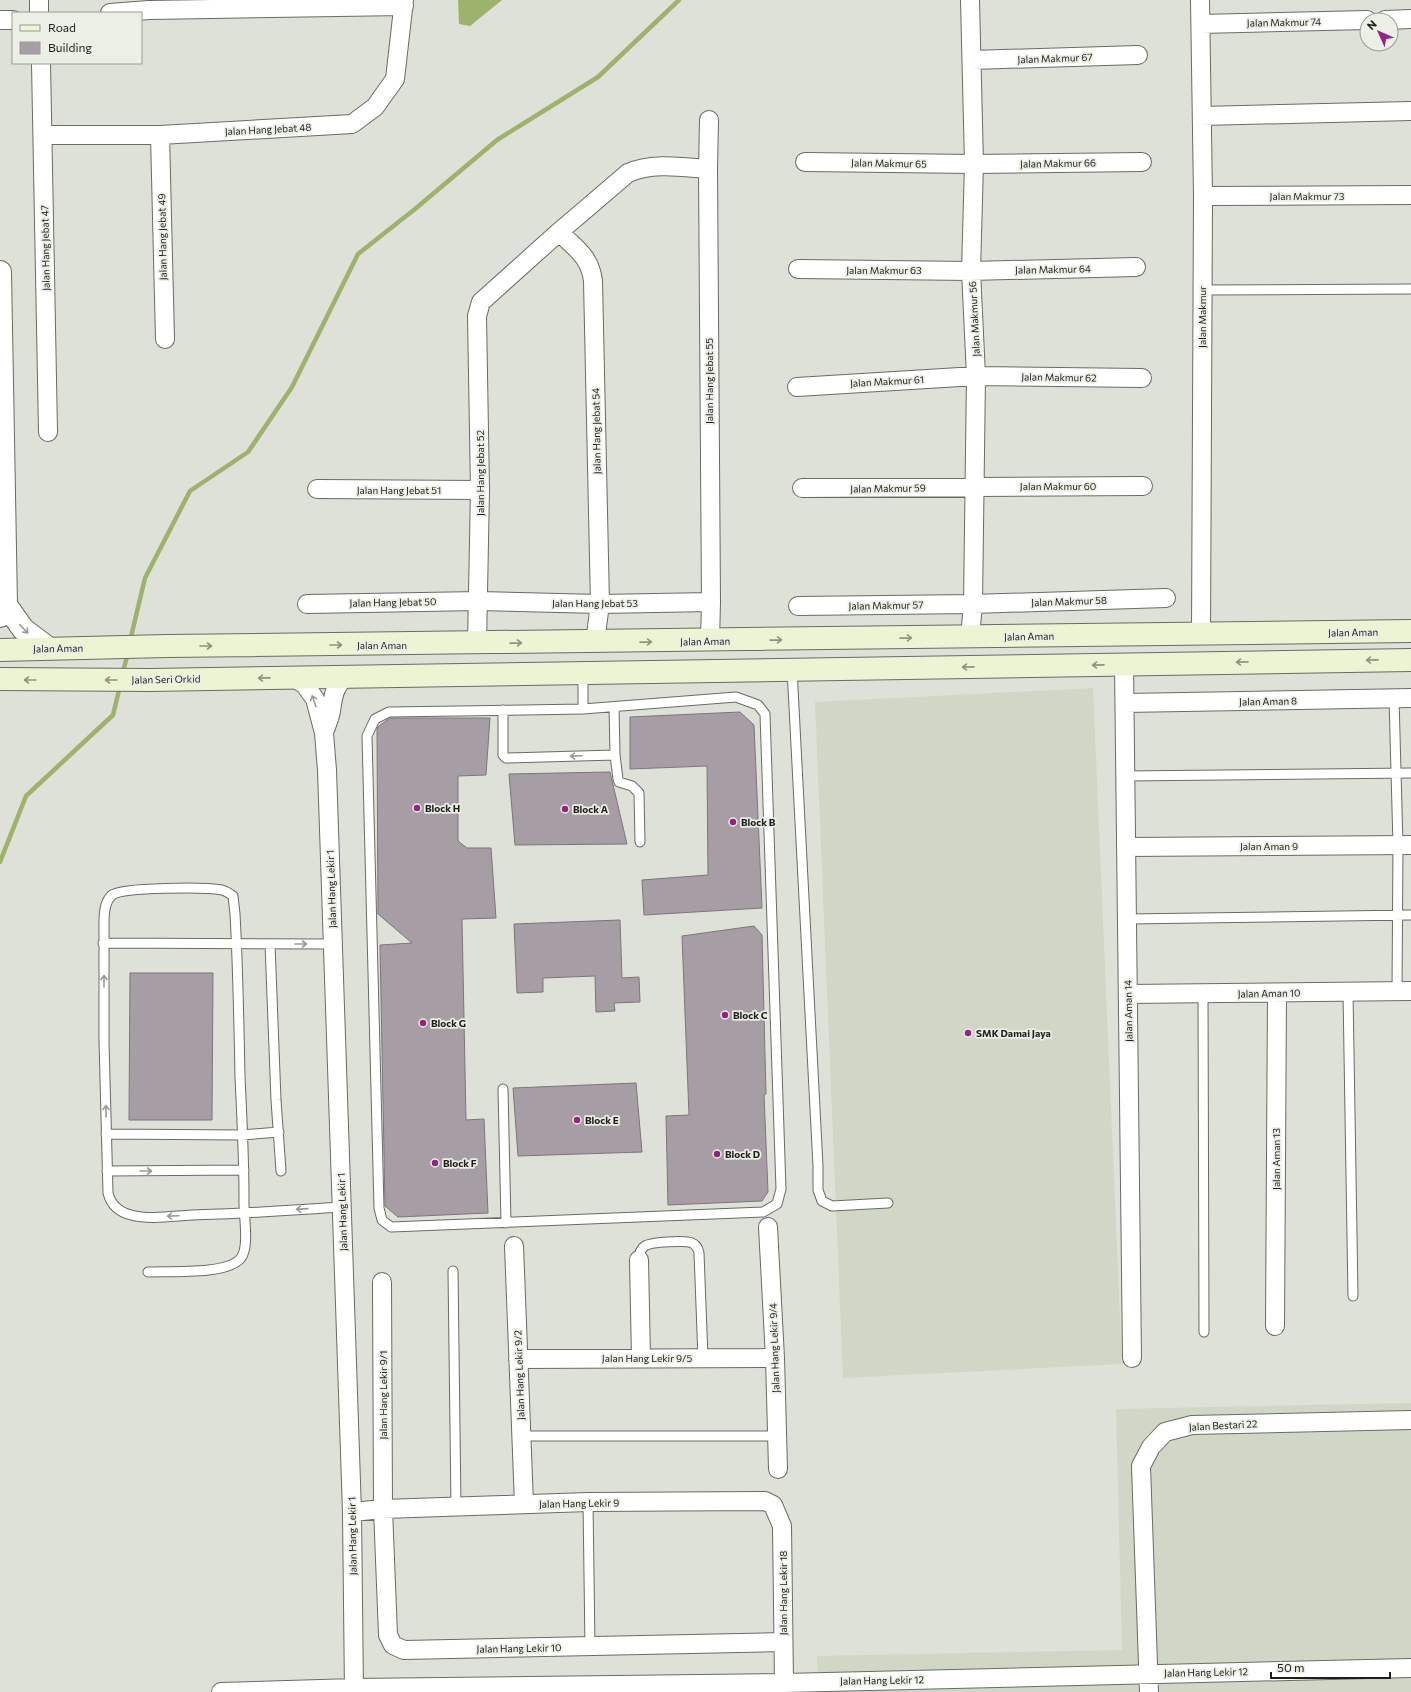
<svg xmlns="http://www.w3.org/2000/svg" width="1411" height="1692" font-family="Commissioner,sans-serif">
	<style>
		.built { fill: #d1d7c6 }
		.water { fill: #9db26b }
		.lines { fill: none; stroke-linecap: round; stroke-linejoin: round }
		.stream { stroke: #9db26b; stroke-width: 4.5 }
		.building { fill: #a69ea4; stroke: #7d757b }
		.service-casing { stroke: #696c64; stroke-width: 11 }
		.minor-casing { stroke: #696c64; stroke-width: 20 }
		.tertiary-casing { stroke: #696c64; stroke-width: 24 }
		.secondary-casing { stroke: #696c64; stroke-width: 24 }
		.service { stroke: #fff; stroke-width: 9 }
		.minor { stroke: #fff; stroke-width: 18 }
		.tertiary { stroke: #fff; stroke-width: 22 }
		.secondary { stroke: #ebf4d3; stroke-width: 22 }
		.oneway { stroke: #9a9a99 }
		.oneway2 { stroke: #8f9481 }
		.poi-dot { fill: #942382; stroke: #ebefe5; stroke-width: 1.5 }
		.labels { text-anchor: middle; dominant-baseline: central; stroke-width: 3.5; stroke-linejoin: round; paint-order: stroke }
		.street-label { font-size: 10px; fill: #1e1f1c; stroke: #ebefe5 }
		.poi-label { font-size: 10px; font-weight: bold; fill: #1e1f1c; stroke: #ebefe5; text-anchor: start }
	</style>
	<rect width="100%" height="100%" fill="#dee1d8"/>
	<path class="built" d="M1093,688L1122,1364L843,1378L815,702Z
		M1411,1403V1692H819L817,1656L1122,1650L1116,1409Z"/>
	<path class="water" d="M458,0H502L470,26L459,24Z"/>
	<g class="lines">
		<path class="stream" d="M130,641L145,578L190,491L248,452L292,387L358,254L415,209L497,140L598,77L679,0
			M122,675L128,653
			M0,862L26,796L113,715L120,686"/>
	</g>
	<path class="building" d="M740,712L754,725L762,908L644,915L642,880L708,875L707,766L630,769V717Z
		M390,718H490L486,775L458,776V841L467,848H491L496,918L462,919L466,1120L484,1119L488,1213L398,1217L385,1206L380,945L412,943L378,914L377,728L379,726Z
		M610,772L627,844L515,845L509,774Z
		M620,920L622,978L639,977L640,1002L614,1003L615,1011L596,1012L595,976L543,978V992L517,993L514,924Z
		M754,926L762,935L766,1094L764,1095L768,1192L762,1201L668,1205L666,1116L689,1115L682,936Z
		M130,973H213L212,1120H129Z
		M636,1083L642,1152L518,1156L513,1088Z"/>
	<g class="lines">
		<defs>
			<path id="service" d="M1202,290L1411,289
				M792,669L818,1166V1190L822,1201L832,1206L888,1203
				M583,673V709
				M736,697L758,705L765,714L781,1189L777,1204L763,1212L391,1227L382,1220L379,1208L367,736L375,719L389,712L583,709Z
				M1394,698L1398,845L1397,991
				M614,707L615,755L618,779L619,782L632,786L639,793L640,842
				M503,710V755L506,758L615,755
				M1125,776L1411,773
				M1127,919L1411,915
				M103,943L333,944
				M270,944L276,1100L281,1171
				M1348,992L1353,1296
				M1203,993L1204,1332
				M503,1089L506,1223
				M106,1134L242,1135L279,1132
				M107,1171L244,1170
				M639,1260C639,1255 640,1249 645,1246C650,1242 686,1240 692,1243C697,1245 698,1249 699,1253L703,1358
				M453,1271L456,1507
				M148,1272C169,1271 228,1275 241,1258C250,1246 243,1213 244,1198C244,1158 242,1118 240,1077C239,1023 238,968 235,914L233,896C229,893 226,891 222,890C206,887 123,887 112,895C105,901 104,913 104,921V1041L108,1193C111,1205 119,1212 131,1215C150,1220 173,1216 192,1215C242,1214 291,1210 341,1207
				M521,1436H777
				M588,1502L590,1647"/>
			<path id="minor" d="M39,0V13
				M970,0L974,164L971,271L976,376L973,604L970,637
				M1200,0L1203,196L1201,634
				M110,13L149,10L404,6
				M0,20H13
				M1385,20L1411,19
				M1201,24L1367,20
				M972,60L1138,55
				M41,63L48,432
				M1202,116L1411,111
				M709,120L708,169L711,602L710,641
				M43,135H160L352,124L375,107L395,79L404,0
				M160,135L165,339
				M805,162L974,164L1142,162
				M1203,196L1411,195
				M559,232C575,248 590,256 593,281L600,604L595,642
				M798,269L971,271L1136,267
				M797,387L976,376L1142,378
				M802,488L1143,486
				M317,489L480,490
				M307,604L479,601L600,604L711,602
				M798,606L973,604L1166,598
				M477,644L480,490L477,316L481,302L559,232L628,173C653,162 681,167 708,169
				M1124,664L1132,1358
				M293,677L305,685L315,699L324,733L327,770L352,1512L354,1692
				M1125,703L1411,698
				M324,733C326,726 330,718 331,711C333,697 334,687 345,677
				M1126,847L1411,845
				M1128,994L1411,991
				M768,1227L775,1358L778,1469
				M514,1246L524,1504
				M639,1260L641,1358
				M382,1282L383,1509L388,1635L393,1645L404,1650L783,1642
				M1275,1326L1277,993
				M518,1359L775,1358
				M352,1512L383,1509L588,1502L765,1501L773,1505L782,1526L784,1683
				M221,1692L354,1688L784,1683L1411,1668
				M1149,1692L1141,1466L1151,1447L1165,1432L1192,1425L1411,1420"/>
			<path id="tertiary" d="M0,272L6,605L0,616
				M6,605L23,629L48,648"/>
			<path id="secondary" d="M0,650L167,646L1411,631
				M0,679L150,680L1411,660"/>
		</defs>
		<use href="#service" class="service-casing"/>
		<use href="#minor" class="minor-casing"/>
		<use href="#tertiary" class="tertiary-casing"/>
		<use href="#secondary" class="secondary-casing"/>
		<use href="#service" class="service"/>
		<use href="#minor" class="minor"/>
		<use href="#tertiary" class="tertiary"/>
		<use href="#secondary" class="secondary"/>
	</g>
	<defs><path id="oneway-shaft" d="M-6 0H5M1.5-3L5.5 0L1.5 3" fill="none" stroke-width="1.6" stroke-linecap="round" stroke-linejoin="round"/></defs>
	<g class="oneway">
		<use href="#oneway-shaft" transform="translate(24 629) rotate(46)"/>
		<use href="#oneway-shaft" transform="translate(314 701) rotate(-109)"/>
		<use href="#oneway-shaft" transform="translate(576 756) rotate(178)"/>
		<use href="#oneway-shaft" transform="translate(301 944)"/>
		<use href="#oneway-shaft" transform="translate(104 981) rotate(-90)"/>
		<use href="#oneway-shaft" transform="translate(106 1111) rotate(-91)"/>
		<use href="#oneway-shaft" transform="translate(146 1171)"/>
		<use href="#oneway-shaft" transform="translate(302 1209) rotate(176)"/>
		<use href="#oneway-shaft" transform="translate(173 1216) rotate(178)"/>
	</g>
	<g class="oneway2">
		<use href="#oneway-shaft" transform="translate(906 638) rotate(-1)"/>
		<use href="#oneway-shaft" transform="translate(776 640) rotate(-1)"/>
		<use href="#oneway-shaft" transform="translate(646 642) rotate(-1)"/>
		<use href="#oneway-shaft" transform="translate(516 643) rotate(-1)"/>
		<use href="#oneway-shaft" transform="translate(336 645)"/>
		<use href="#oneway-shaft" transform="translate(206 646)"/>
		<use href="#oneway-shaft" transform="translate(1372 660) rotate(179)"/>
		<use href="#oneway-shaft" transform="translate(1242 662) rotate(179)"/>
		<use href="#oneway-shaft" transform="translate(1098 665) rotate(179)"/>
		<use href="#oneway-shaft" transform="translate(968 667) rotate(179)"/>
		<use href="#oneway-shaft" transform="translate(264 678) rotate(179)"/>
		<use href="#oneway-shaft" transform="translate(30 680) rotate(-180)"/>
		<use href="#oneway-shaft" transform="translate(111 680) rotate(180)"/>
	</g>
	<g class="poi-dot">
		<circle cx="417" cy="808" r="4"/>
		<circle cx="565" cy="809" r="4"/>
		<circle cx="733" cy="822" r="4"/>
		<circle cx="725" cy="1015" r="4"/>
		<circle cx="423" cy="1023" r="4"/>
		<circle cx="968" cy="1033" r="4"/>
		<circle cx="577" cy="1120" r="4"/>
		<circle cx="717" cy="1154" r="4"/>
		<circle cx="435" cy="1163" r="4"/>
	</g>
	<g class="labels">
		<g class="street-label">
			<text transform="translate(1284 22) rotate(-1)">Jalan Makmur 74</text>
			<text transform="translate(1055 58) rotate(-2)">Jalan Makmur 67</text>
			<text transform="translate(268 129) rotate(-3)">Jalan Hang Jebat 48</text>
			<text transform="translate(889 163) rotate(1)">Jalan Makmur 65</text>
			<text transform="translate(1058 163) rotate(-1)">Jalan Makmur 66</text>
			<text x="1307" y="196">Jalan Makmur 73</text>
			<text transform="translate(162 237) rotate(-91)">Jalan Hang Jebat 49</text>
			<text transform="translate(45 248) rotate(-91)">Jalan Hang Jebat 47</text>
			<text transform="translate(1053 269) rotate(-1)">Jalan Makmur 64</text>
			<text x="884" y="270">Jalan Makmur 63</text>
			<text transform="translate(1202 317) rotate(-90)">Jalan Makmur</text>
			<text transform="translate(974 319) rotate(-93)">Jalan Makmur 56</text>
			<text transform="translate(1059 377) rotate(1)">Jalan Makmur 62</text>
			<text transform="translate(709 381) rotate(-90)">Jalan Hang Jebat 55</text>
			<text transform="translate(887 381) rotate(-3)">Jalan Makmur 61</text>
			<text transform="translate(596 431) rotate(-91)">Jalan Hang Jebat 54</text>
			<text transform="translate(480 473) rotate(-90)">Jalan Hang Jebat 52</text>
			<text x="1058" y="486">Jalan Makmur 60</text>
			<text transform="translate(888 488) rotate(-1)">Jalan Makmur 59</text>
			<text x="399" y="490">Jalan Hang Jebat 51</text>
			<text transform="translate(1069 601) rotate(-2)">Jalan Makmur 58</text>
			<text transform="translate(393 602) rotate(-1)">Jalan Hang Jebat 50</text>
			<text x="595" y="603">Jalan Hang Jebat 53</text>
			<text transform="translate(886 605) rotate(-1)">Jalan Makmur 57</text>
			<text transform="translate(1353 632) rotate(-1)">Jalan Aman</text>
			<text transform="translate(1029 636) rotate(-1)">Jalan Aman</text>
			<text transform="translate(705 641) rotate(-1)">Jalan Aman</text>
			<text x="382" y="645">Jalan Aman</text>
			<text transform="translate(58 648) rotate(-1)">Jalan Aman</text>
			<text transform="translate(166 679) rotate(-1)">Jalan Seri Orkid</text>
			<text transform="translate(1268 701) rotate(-1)">Jalan Aman 8</text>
			<text x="1269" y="846">Jalan Aman 9</text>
			<text transform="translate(331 889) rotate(-92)">Jalan Hang Lekir 1</text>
			<text transform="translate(1269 993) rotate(-1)">Jalan Aman 10</text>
			<text transform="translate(1128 1011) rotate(-91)">Jalan Aman 14</text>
			<text transform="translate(1276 1159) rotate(-90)">Jalan Aman 13</text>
			<text transform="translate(342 1212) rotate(-92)">Jalan Hang Lekir 1</text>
			<text transform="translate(774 1348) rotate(-92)">Jalan Hang Lekir 9/4</text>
			<text x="647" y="1358">Jalan Hang Lekir 9/5</text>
			<text transform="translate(519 1375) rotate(-92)">Jalan Hang Lekir 9/2</text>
			<text transform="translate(383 1395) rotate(-90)">Jalan Hang Lekir 9/1</text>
			<text transform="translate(1223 1425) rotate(-3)">Jalan Bestari 22</text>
			<text transform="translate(579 1503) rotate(-1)">Jalan Hang Lekir 9</text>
			<text transform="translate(352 1536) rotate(-91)">Jalan Hang Lekir 1</text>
			<text transform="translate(783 1593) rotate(-90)">Jalan Hang Lekir 18</text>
			<text transform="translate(519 1648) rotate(-1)">Jalan Hang Lekir 10</text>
			<text transform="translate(1206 1672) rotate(-1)">Jalan Hang Lekir 12</text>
			<text transform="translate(882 1680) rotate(-1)">Jalan Hang Lekir 12</text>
		</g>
		<g class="poi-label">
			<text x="425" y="808">Block H</text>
			<text x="573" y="809">Block A</text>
			<text x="741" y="822">Block B</text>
			<text x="733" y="1015">Block C</text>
			<text x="431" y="1023">Block G</text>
			<text x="976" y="1033">SMK Damai Jaya</text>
			<text x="585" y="1120">Block E</text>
			<text x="725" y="1154">Block D</text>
			<text x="443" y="1163">Block F</text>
		</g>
	</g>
	<rect x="12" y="12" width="130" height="52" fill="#ebefe5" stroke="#999c95"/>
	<rect x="20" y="25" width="20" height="6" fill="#ebf4d3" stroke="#999c95"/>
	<text x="48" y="32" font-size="12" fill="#1e1f1c">Road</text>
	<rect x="20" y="42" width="20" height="12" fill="#a69ea4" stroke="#999c95"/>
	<text x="48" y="52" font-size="12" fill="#1e1f1c">Building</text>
	<g transform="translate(1379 32) rotate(315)"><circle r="19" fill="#ebefe5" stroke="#999c95"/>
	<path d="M0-3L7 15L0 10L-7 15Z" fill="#942382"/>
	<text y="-6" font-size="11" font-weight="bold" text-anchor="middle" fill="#1e1f1c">N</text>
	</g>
	<path d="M1271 1672v6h119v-6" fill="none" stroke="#1e1f1c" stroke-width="2"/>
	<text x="1277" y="1672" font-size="12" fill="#1e1f1c" stroke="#ebefe5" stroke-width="3" paint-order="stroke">50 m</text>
</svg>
